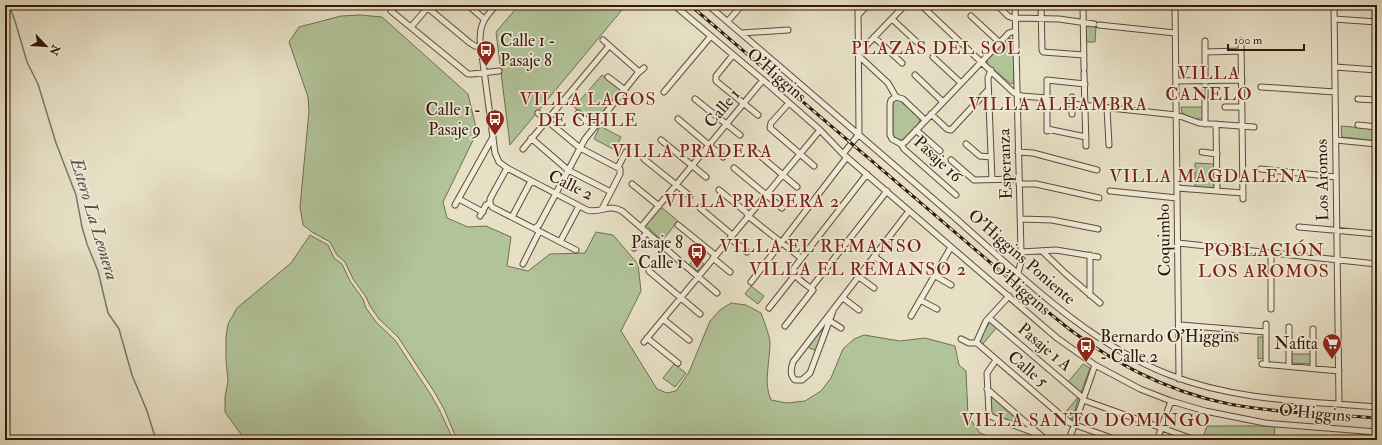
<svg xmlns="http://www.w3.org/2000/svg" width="1382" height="445" font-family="'IM FELL Double Pica',serif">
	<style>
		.green { fill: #b1c398; stroke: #726e52 }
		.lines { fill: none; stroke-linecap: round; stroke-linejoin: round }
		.stream { stroke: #727977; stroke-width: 1.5 }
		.minor-casing { stroke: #614a3a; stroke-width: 7 }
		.minor { stroke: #efebd9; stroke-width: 5 }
		.rail-casing { stroke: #34180c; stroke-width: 3 }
		.rail { stroke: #efebd9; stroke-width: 1.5; stroke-dasharray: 4.5; stroke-linecap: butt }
		.labels { text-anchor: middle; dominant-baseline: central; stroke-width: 3.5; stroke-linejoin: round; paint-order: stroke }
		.poi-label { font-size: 17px; fill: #34180c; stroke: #efebd9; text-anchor: end }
		.street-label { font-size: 17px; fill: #34180c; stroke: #efebd9 }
		.neighbourhood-label { font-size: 18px; letter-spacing: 1px; fill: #7a1f14; stroke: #efebd9 }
		.water-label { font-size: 18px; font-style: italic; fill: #58514b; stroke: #efebd9 }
	</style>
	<rect width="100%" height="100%" fill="#e7e0c5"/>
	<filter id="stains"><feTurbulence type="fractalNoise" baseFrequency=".005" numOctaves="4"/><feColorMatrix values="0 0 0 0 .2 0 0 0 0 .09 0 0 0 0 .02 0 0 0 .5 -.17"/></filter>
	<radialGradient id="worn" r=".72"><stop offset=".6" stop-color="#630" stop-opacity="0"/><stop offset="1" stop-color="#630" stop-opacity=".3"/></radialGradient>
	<path class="green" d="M519,5H626L510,145L496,32Z
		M360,15L382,17L468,94L477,132L443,202L447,218L468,227L486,226L511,237L507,266L528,271L550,254L585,253L596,232L613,235L638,264L641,291L621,331L657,389L667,393L676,391L689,372L710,321L720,310L731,303L746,305L761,313C764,322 769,333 770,343C770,362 763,383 771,400L787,403L805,401L821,391L831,378L843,349L854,339L864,335L900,341L925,338L955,346L959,365L966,371L968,416L980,433L998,440H459L454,433L444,409L435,393L398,337L379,319L370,306L366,297L353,279L345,262L337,255L330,242L312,232L303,225L300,207L309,111L308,97L289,42L299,27L341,16Z
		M1086,26L1096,27L1095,42H1086Z
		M1010,38L1013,42L1014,80L1013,83L1011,84L987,64V59L1007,39Z
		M602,75L621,90L593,123L574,107Z
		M898,99L918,117L920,120L919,123L903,140H900L894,137L893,134V105L894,100Z
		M1181,107H1203V119H1194L1182,113Z
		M600,126L621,137L615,150L594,139Z
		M1341,126L1377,129V141L1342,137Z
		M1195,163L1214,164L1215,188L1195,187Z
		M661,207L678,221L662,241L646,225Z
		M310,235L328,245L334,258L342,264L350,281L363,299L366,308L376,322L395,340L431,395L440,411L451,435L454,440H243V437L225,412V397L228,381L226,360V337L228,324L237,308L291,263Z
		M695,257L704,264L698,271L689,265Z
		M751,286L764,296L758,304L745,294Z
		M990,321L997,327L983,344L979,341Z
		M826,322L828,324L817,351L807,347Z
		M1258,337H1264V358L1258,359Z
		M1292,354H1311V364L1292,363Z
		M674,364L686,373L675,387L663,378Z
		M1083,364L1090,368L1081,393L1068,382Z
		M988,393L1031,429L990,414Z
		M1079,396L1073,418L1070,419L1064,414Z
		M1207,426H1275L1274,440H1202Z
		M1360,433L1377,434V440H1360Z"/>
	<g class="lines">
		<path class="stream" d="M9,5L15,21L27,62L38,84L56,143L76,195L82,227L87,244L98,271L108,313L119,329L132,375L147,411L156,440"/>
		<defs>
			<path id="minor" d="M396,5L391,11L468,74H472L499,71
				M468,5L484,19
				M496,5C486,17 480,22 480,40L495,153L499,162L507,168L587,210C600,214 608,203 622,211L717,293
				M674,5L763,80L820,130L843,154L951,247L1057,338L1095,365L1140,389L1171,401L1205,411L1265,423L1377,432
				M708,5C790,75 872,146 953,216C1019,274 1087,343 1170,375C1236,401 1308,401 1377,407
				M921,5L1014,93L1022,96L1047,98
				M997,5L1008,16L1013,18L1059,19L1094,24
				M1015,5L1021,252V262L1018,273
				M1041,5L1042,50L1043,52L1084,55
				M1083,5L1084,69
				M1175,5L1179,379
				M1334,5L1339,404
				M428,8L470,43L475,46L481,47
				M858,15L868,5
				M971,16L999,42
				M892,19L920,45
				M1334,19L1377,22
				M728,21L742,5
				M1099,25L1175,33
				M411,27L429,6
				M741,33L788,30
				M874,37L902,63
				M603,40L637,70L638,73
				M1241,41L1243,199
				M1205,52L1241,51
				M859,53L905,5
				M733,55L716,76V81L758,115
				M859,56L888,83L896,97
				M933,57L961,83
				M1335,67L1377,70
				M991,70L988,78L992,180
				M1084,73L1086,146
				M915,75L943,102
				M608,77L625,90
				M1176,81L1242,80
				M1261,87L1335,92
				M664,92L711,36
				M896,97L891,100L890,104V135L892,139L901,144
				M896,97L903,99L925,120
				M695,99L740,135
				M1358,99L1377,100
				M789,103L771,123L770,128L814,166
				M1072,104L1177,115L1199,123L1254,127
				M1225,107H1242
				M1107,108L1109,145
				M538,113L580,148L620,169V174L602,209
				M578,113L594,127
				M931,114L947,129L951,130L988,90
				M1072,114V97
				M678,119L723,157
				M1205,124V41
				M1216,124L1217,191
				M1358,125L1377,127
				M1047,129L1086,137
				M916,130L940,151
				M1047,131V80L1085,84
				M531,138L568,170L611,192
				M661,140L706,177
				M1336,140L1377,144
				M901,144L905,142L1009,33L1015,31
				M901,144L904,149L956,195
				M966,144L980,156L991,157
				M751,148L797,187
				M523,149L609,46
				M1018,152L1033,153L1097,170
				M1202,152L1217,154
				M843,154L859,134L858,5
				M644,159L690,196
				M951,160L974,180L1019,179
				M618,167L626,152
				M734,168L782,208
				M1261,169L1336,177
				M632,184L659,206
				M1019,184H1036L1099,198
				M1177,188L1243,193
				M719,190L746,212L748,216L801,258
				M1110,191L1177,198
				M459,199L483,212
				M490,203L492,207L576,250
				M490,203V199L507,168
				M455,205L493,137
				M700,208L732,235
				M480,216L486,205L490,203
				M512,217L531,181
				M1021,219L1052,220L1098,229
				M678,225L715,255
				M641,227L763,80
				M1299,227L1377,234
				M535,228L539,225L585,139L638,73L644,68
				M730,238L747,252
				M560,242L579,206
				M1178,243L1377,264
				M634,248L647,232
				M1042,251L1066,274L1100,303
				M1021,252L1056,250L1098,257
				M1090,255V295
				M875,257L887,266
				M713,258L730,272
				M523,264L539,232
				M649,271L700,314
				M934,275L951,285
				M859,277L874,288
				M751,282L847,157
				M811,288L887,191
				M843,298L859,310
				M920,300L937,309
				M769,308L795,275
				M1271,309V253
				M833,311L810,373L802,380H795C790,376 791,368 793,362L909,211
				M911,316L951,247
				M989,318L1083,398
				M663,319L689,340
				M830,321L841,328
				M1266,324V364
				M1180,325L1266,332
				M785,326L813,290C807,285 792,277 794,268L867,174
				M1289,327V366
				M1313,329V368
				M647,338L678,363
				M961,339L969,343H977L1070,423L1117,440
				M644,342L820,130
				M977,343V341L986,321L1009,296
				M996,360L987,373L989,414L992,417L1040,435
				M1262,364L1339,371
				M987,389L1046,440
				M1083,400L1190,438
				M1069,440L1095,365
				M1157,440L1171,401"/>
		</defs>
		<use href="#minor" class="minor-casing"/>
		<use href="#minor" class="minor"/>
		<defs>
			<path id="rail" d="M690,5L1048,312C1101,357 1160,390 1229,404C1278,413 1328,414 1377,418"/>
		</defs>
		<use href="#rail" class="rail-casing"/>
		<use href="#rail" class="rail"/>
	</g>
	<defs>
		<symbol id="bus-pin" viewBox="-11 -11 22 30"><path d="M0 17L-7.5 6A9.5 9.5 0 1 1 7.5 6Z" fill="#8f2418" stroke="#efebd9"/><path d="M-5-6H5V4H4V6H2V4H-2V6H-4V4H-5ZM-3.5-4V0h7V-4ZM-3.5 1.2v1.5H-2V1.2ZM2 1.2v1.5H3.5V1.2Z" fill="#fff"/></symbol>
		<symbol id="supermarket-pin" viewBox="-11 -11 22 30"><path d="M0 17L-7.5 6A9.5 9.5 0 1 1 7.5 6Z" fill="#8f2418" stroke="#efebd9"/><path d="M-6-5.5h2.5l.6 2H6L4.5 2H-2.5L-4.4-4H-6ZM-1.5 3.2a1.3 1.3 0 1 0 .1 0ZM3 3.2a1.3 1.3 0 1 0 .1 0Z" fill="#fff"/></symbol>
	</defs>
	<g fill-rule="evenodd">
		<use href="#bus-pin" x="475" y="39" width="22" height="30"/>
		<use href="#bus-pin" x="484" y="108" width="22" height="30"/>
		<use href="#bus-pin" x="686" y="241" width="22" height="30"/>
		<use href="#supermarket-pin" x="1321" y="332" width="22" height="30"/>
		<use href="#bus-pin" x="1075" y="335" width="22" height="30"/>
	</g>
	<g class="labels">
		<g class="poi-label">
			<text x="500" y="40" text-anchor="start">Calle 1 -<tspan x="500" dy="20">Pasaje 8</tspan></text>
			<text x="481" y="109">Calle 1 -<tspan x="481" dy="20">Pasaje 9</tspan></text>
			<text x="683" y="242">Pasaje 8<tspan x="683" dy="20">- Calle 1</tspan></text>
			<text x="1100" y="336" text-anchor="start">Bernardo O'Higgins<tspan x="1100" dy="20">- Calle 2</tspan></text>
			<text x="1318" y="343">Nafita</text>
		</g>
		<g class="street-label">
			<text transform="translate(777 75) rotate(41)">O'Higgins</text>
			<text transform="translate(722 108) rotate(-50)">Calle 1</text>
			<text transform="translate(938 159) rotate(43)">Pasaje 16</text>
			<text transform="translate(1005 164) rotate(-92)">Esperanza</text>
			<text transform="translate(1322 180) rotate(-91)">Los Aromos</text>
			<text transform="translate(571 185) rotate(26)">Calle 2</text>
			<text transform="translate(1164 240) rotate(-91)">Coquimbo</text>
			<text transform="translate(1022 257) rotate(41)">O'Higgins Poniente</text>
			<text transform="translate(1021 288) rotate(41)">O'Higgins</text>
			<text transform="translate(1045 347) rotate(40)">Pasaje 1 A</text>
			<text transform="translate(1028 369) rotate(40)">Calle 5</text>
			<text transform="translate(1315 413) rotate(5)">O'Higgins</text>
		</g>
		<g class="neighbourhood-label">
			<text x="936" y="48">PLAZAS DEL SOL</text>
			<text x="1209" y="73">VILLA<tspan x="1209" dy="21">CANELO</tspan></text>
			<text x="588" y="99">VILLA LAGOS<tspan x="588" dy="21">DE CHILE</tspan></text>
			<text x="1058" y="104">VILLA ALHAMBRA</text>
			<text x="692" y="151">VILLA PRADERA</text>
			<text x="1209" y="176">VILLA MAGDALENA</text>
			<text x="752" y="201">VILLA PRADERA 2</text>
			<text x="821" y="246">VILLA EL REMANSO</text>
			<text x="1264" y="250">POBLACIÓN<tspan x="1264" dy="21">LOS AROMOS</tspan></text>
			<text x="858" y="269">VILLA EL REMANSO 2</text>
			<text x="1086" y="420">VILLA SANTO DOMINGO</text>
		</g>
		<g class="water-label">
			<text transform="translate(94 219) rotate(73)">Estero La Leonera</text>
		</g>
	</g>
	<rect width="1382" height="445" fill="none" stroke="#e7e0c5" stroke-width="20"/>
	<rect x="6" y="6" width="1370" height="433" fill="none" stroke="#34180c" stroke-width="2"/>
	<rect x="10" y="10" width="1362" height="425" fill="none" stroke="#34180c"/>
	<g transform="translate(46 46) rotate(115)" stroke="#efebd9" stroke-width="3" paint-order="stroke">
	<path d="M0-3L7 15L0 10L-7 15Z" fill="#34180c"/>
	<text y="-6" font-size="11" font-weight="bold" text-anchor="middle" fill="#34180c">N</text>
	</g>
	<path d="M1228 44v6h76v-6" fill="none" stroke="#34180c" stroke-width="2"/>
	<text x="1234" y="44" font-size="12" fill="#34180c" stroke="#efebd9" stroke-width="3" paint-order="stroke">100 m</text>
	<rect width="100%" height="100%" filter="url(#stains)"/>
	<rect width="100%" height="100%" fill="url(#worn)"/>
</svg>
